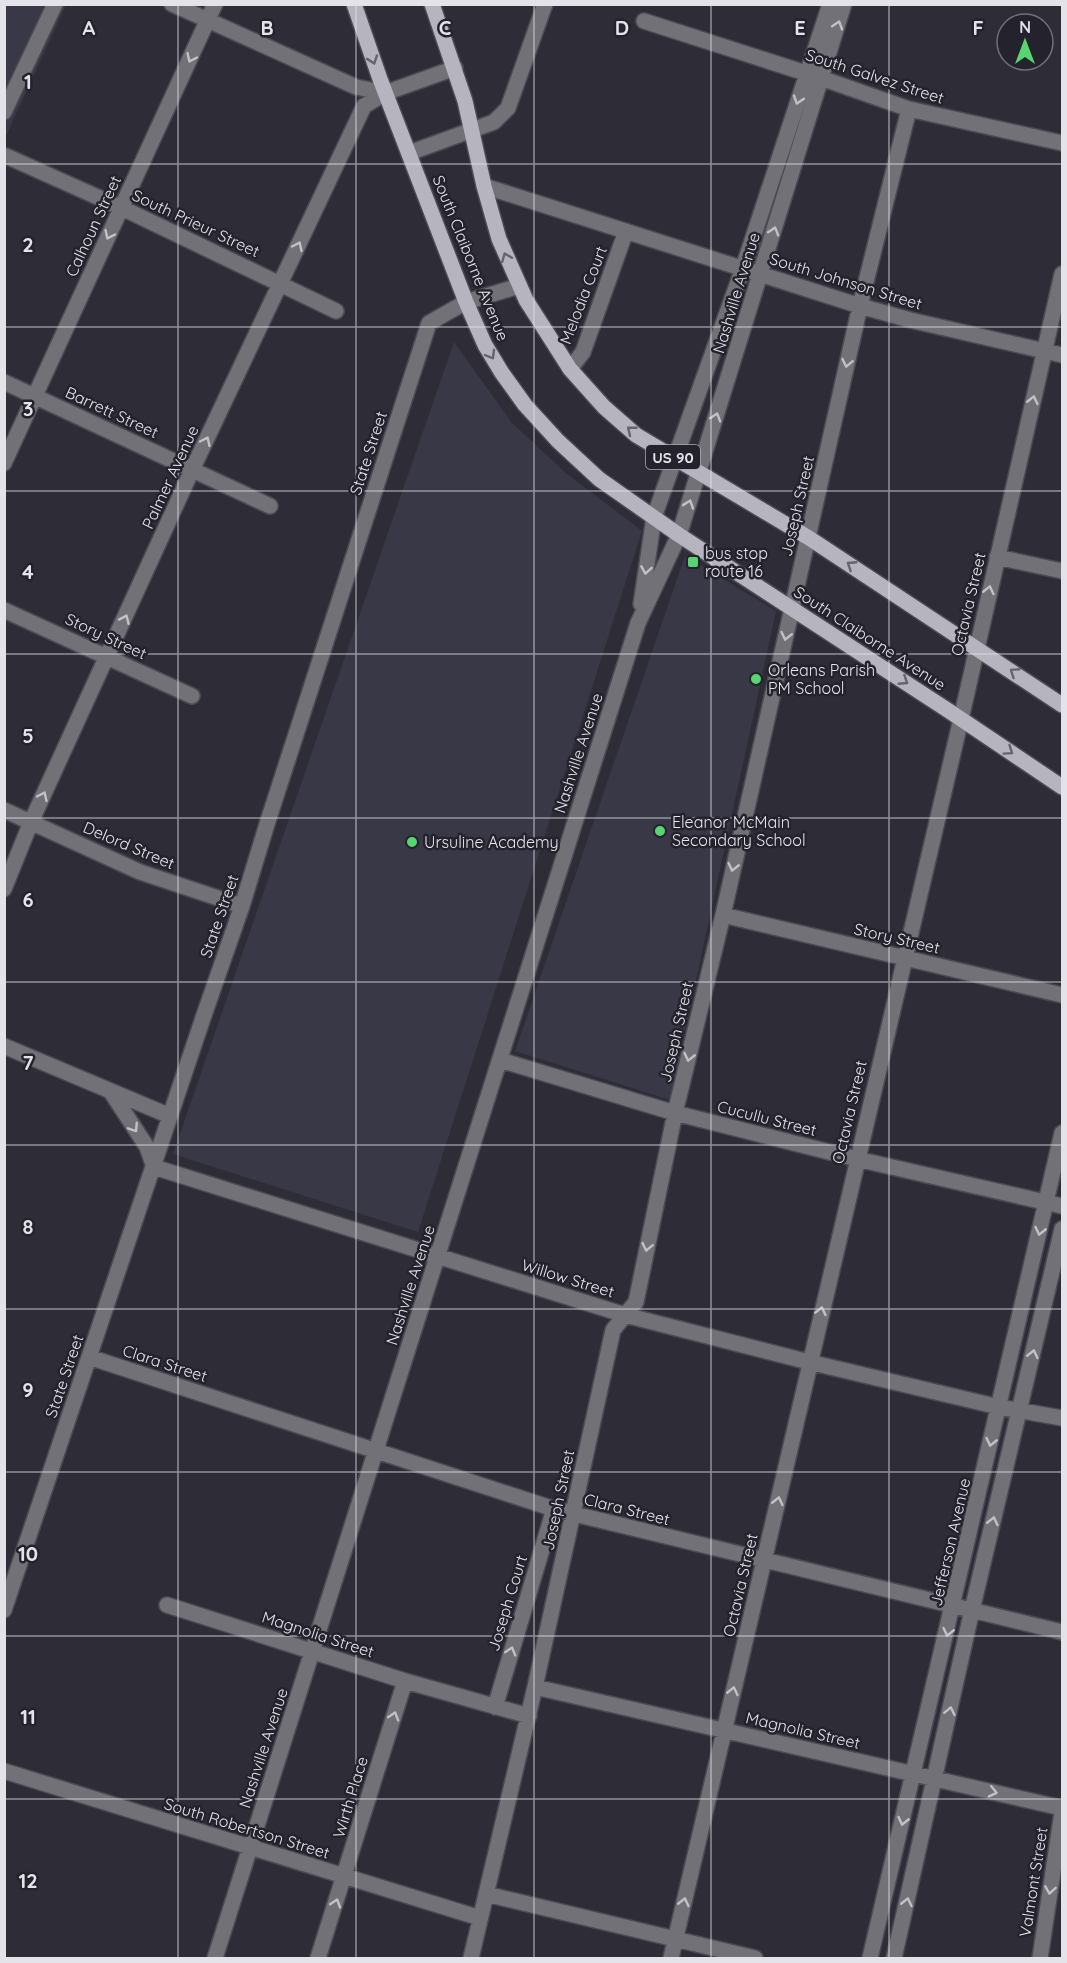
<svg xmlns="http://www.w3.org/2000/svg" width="1067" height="1963" font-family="Quicksand,sans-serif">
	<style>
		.built { fill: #393846 }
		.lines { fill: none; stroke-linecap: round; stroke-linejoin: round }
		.minor-casing { stroke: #4b4a54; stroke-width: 18 }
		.major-casing { stroke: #4b4a54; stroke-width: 18 }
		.minor { stroke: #727177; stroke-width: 15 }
		.major { stroke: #b5b4bf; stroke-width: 15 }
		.oneway { stroke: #c2c1c8 }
		.oneway2 { stroke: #65646f }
		.grid { fill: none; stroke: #e4e3ea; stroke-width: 1.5; stroke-opacity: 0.55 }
		.poi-dot { fill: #58d570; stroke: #24232d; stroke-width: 2 }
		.labels { text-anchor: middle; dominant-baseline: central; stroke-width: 5; stroke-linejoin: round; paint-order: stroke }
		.shield { fill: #24232d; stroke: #aaa9b1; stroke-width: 1.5 }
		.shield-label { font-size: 15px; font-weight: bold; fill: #e4e3ea }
		.street-label { font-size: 16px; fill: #e4e3ea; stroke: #24232d }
		.poi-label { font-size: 16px; fill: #e4e3ea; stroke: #24232d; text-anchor: start }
		.grid-label { font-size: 20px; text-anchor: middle; font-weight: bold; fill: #e4e3ea; stroke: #24232d; stroke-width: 5; stroke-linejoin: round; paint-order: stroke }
	</style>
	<rect width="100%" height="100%" fill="#2e2d37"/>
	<path class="built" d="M5,5H66L5,138Z
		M454,342L512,423L567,474L642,531L418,1232L173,1154Z
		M685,556L776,611L670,1100L515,1051Z"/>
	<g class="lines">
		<defs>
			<path id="minor" d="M172,4L356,87L385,93
				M644,21L821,78L909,109L1062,143
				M4,112L55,4
				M409,153L494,122L508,108L545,4
				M6,156L122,208L336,311
				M484,186L860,306L910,320L1062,355
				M570,369L583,352L626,231
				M4,382L270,506
				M4,463L215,4
				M997,557L1062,571
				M641,604L654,517L743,268L830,4
				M4,610L192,696
				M4,810L140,872L242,906
				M4,889L31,822L192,470L364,106L385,93L455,68
				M723,915L1062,995
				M4,1046L170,1116
				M500,1060L675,1113L857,1159L1062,1206
				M111,1092L147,1147L154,1167L625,1315L809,1362L999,1407L1062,1418
				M89,1357L554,1509L1062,1632
				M167,1605L405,1681L529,1716
				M4,1610L203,1018L242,906L267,824L429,323L466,302L519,286
				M535,1687L1062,1808
				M495,1707L554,1509
				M4,1771L480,1918
				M486,1894L755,1958
				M215,1958L638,623L679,535L844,4
				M318,1958L405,1681
				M471,1958L535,1687L613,1330L636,1302L675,1113L723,915L860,306L909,109
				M671,1958L961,719L1062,274
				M870,1958L1062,1133
				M894,1958L972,1610L1062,1229
				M1040,1958L1062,1812"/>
			<path id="major" d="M354,4L380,79L466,302L485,345L502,373L525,405L558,441L599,479L679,535L949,711L1062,787
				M432,4L465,101L484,186L499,239L526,300L570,369L604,407L636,435L809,538L1062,705"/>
		</defs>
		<use href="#minor" class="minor-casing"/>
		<use href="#major" class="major-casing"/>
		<use href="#minor" class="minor"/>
		<use href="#major" class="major"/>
	</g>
	<defs><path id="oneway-chevron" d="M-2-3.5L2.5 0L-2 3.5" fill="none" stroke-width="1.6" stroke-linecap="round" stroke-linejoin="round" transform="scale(1.5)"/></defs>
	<g class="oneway">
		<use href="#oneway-chevron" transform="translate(838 25) rotate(-72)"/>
		<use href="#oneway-chevron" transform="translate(191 58) rotate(115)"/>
		<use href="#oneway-chevron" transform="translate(798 100) rotate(108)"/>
		<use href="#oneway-chevron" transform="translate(774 231) rotate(-73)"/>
		<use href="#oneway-chevron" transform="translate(109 235) rotate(115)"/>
		<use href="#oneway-chevron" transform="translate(298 246) rotate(-65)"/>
		<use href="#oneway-chevron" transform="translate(847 363) rotate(102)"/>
		<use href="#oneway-chevron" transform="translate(1033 400) rotate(-77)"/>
		<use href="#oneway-chevron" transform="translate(716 417) rotate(-73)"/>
		<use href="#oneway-chevron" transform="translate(206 441) rotate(-65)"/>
		<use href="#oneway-chevron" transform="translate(689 504) rotate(-71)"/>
		<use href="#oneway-chevron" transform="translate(646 570) rotate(99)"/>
		<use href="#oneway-chevron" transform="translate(989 590) rotate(-77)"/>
		<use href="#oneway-chevron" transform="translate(125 619) rotate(-66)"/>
		<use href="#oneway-chevron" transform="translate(786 636) rotate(103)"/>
		<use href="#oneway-chevron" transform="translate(43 796) rotate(-65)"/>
		<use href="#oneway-chevron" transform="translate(733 867) rotate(103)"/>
		<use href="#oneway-chevron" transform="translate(689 1057) rotate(103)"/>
		<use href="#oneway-chevron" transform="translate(134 1128) rotate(57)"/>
		<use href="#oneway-chevron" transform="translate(1040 1231) rotate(103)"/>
		<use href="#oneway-chevron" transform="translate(647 1247) rotate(102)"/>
		<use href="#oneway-chevron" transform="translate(821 1311) rotate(-77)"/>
		<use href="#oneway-chevron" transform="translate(1033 1354) rotate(-77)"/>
		<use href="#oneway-chevron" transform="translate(991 1442) rotate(103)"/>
		<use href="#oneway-chevron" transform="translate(778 1501) rotate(-77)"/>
		<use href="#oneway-chevron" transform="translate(993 1521) rotate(-77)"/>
		<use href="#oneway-chevron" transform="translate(948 1632) rotate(103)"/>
		<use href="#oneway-chevron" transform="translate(511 1651) rotate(-73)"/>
		<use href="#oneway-chevron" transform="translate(733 1691) rotate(-77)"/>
		<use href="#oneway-chevron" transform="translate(950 1711) rotate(-78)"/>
		<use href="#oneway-chevron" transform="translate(394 1716) rotate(-73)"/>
		<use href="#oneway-chevron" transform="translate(993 1792) rotate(13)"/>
		<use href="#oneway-chevron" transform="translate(903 1821) rotate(103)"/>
		<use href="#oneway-chevron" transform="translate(1050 1890) rotate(99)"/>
		<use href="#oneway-chevron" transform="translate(684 1902) rotate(-77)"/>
		<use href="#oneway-chevron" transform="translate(907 1902) rotate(-77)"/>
		<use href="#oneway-chevron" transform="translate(336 1903) rotate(-72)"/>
	</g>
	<g class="oneway2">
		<use href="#oneway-chevron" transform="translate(373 60) rotate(71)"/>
		<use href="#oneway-chevron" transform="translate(506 257) rotate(-112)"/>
		<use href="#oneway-chevron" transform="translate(491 355) rotate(60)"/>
		<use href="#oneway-chevron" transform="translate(631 430) rotate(-141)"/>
		<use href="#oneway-chevron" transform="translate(851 565) rotate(-147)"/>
		<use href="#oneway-chevron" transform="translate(1014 672) rotate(-146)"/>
		<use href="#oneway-chevron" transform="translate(904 681) rotate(33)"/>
		<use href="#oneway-chevron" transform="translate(1009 751) rotate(34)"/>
	</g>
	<path class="grid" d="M178,4V1958M356,4V1958M534,4V1958M711,4V1958M889,4V1958M4,164H1062M4,327H1062M4,491H1062M4,654H1062M4,818H1062M4,982H1062M4,1145H1062M4,1309H1062M4,1472H1062M4,1636H1062M4,1799H1062"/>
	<g class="poi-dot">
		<rect x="687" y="556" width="12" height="12" rx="3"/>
		<circle cx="756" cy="679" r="6"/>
		<circle cx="660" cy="831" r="6"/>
		<circle cx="412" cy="842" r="6"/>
	</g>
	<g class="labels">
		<rect class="shield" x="646" y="445" width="54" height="24" rx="4.5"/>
		<g class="shield-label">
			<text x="673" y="457">US 90</text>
		</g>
		<g class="street-label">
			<text transform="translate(875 76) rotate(18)">South Galvez Street</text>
			<text transform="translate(196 223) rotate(25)">South Prieur Street</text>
			<text transform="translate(93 226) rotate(-65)">Calhoun Street</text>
			<text transform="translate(471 258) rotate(68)">South Claiborne Avenue</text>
			<text transform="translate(846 281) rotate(17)">South Johnson Street</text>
			<text transform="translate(736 293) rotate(-73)">Nashville Avenue</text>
			<text transform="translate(583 295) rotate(-69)">Melodia Court</text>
			<text transform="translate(112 412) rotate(25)">Barrett Street</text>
			<text transform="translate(368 453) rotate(-72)">State Street</text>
			<text transform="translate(170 477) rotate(-65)">Palmer Avenue</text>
			<text transform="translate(797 506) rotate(-77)">Joseph Street</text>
			<text transform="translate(968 604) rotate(-77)">Octavia Street</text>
			<text transform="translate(106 636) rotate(25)">Story Street</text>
			<text transform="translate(870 638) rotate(33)">South Claiborne Avenue</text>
			<text transform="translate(578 753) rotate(-72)">Nashville Avenue</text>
			<text transform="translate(129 845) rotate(23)">Delord Street</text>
			<text transform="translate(219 916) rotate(-71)">State Street</text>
			<text transform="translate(897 938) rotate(13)">Story Street</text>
			<text transform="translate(676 1032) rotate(-77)">Joseph Street</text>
			<text transform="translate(849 1112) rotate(-77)">Octavia Street</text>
			<text transform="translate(767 1118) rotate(14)">Cucullu Street</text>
			<text transform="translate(568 1278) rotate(17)">Willow Street</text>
			<text transform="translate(410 1285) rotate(-72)">Nashville Avenue</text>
			<text transform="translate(165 1363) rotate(18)">Clara Street</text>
			<text transform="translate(64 1376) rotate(-71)">State Street</text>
			<text transform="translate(558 1500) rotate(-78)">Joseph Street</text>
			<text transform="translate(627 1509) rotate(14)">Clara Street</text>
			<text transform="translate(950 1542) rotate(-77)">Jefferson Avenue</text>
			<text transform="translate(740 1585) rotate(-77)">Octavia Street</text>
			<text transform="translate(507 1603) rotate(-73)">Joseph Court</text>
			<text transform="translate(318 1634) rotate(18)">Magnolia Street</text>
			<text transform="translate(803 1730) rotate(13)">Magnolia Street</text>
			<text transform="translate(263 1748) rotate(-72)">Nashville Avenue</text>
			<text transform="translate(350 1797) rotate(-73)">Wirth Place</text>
			<text transform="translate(247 1828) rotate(17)">South Robertson Street</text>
			<text transform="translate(1033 1882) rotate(-81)">Valmont Street</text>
		</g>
		<g class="poi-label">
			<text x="705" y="553">bus stop<tspan x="705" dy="18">route 16</tspan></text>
			<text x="768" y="670">Orleans Parish<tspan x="768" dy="18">PM School</tspan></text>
			<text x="672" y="822">Eleanor McMain<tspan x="672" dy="18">Secondary School</tspan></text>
			<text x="424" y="842">Ursuline Academy</text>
		</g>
	</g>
	<g class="grid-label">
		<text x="89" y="35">A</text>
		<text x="267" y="35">B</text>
		<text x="445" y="35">C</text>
		<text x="622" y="35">D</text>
		<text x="800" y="35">E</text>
		<text x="978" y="35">F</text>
		<text x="28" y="89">1</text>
		<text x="28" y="252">2</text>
		<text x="28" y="416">3</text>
		<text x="28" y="579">4</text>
		<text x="28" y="743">5</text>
		<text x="28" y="907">6</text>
		<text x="28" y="1070">7</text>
		<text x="28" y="1234">8</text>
		<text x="28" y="1397">9</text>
		<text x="28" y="1561">10</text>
		<text x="28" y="1724">11</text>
		<text x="28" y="1888">12</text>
	</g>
	<rect width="1067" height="1963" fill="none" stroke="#e4e3ea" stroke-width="12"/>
	<g transform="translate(1025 42)"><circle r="28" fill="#24232d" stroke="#717079" stroke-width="1.5"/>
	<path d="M0-4.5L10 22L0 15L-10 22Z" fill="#58d570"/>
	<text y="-9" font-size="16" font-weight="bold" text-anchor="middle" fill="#e4e3ea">N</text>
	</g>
</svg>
